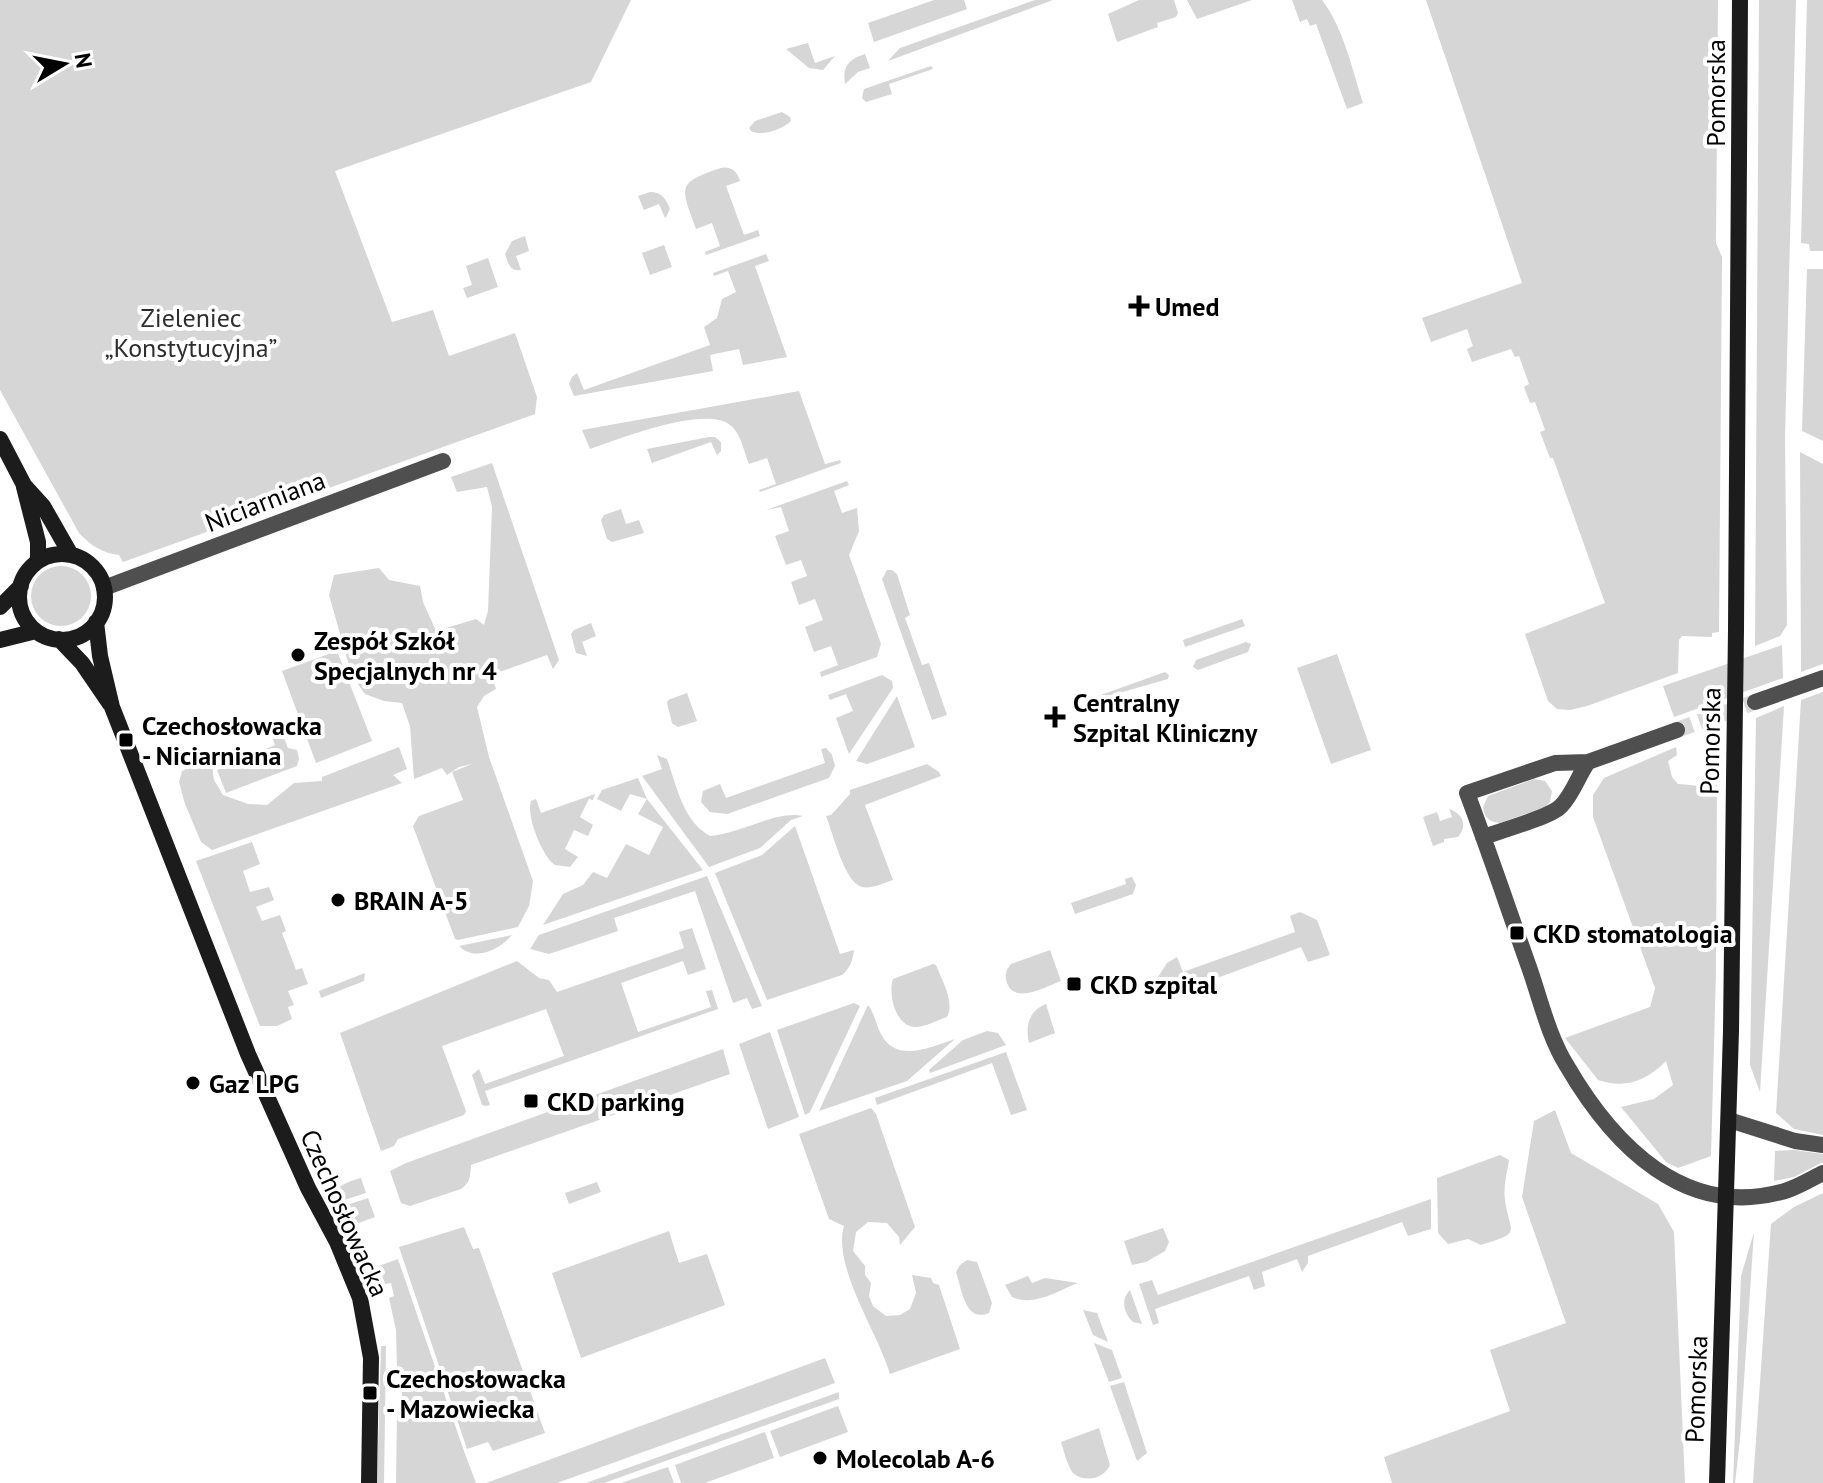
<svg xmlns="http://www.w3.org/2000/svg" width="1823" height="1483" font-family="'PT Sans',sans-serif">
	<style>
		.green { fill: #d6d6d6 }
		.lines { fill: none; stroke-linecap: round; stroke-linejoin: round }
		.street-tunnel { stroke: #d9d9d9; stroke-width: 16; stroke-dasharray: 16 8; stroke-linecap: butt }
		.street { stroke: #4f4f4f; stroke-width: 16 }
		.secondary { stroke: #1c1c1c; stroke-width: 16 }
		.secondary-bridge { stroke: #1c1c1c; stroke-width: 16 }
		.poi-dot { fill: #000; stroke: #fff; stroke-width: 3 }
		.labels { text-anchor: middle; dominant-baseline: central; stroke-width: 8; stroke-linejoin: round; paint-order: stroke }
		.street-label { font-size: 26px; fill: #000; stroke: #fff }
		.poi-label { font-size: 26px; font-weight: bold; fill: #000; stroke: #fff; text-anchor: start }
		.park-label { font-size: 26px; fill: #2d2d2d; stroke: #fff }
	</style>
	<rect width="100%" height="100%" fill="#fff"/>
	<path class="green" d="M0,0H631L591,82L335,171L392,322L433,310L449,356L515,333L537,397L535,414L123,562L119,555C102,553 90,545 79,533L0,390Z
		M934,0H964L967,9L874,42L868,23Z
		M1035,0H1053L888,61L900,48Z
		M1139,0H1174L1178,13L1176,17L1157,23L1158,27L1117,42L1108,14Z
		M1187,0H1252L1197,19Z
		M1292,0H1322C1344,29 1352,69 1363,103L1347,109L1316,24L1310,26L1307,19L1300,22Z
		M1426,0H1718L1716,243L1722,257L1719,632L1712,633V637L1682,636L1679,640L1678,673L1587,706L1570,710L1557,709L1548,701L1525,634L1605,603L1553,458H1550L1540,432L1545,430L1535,402L1530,403L1524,387L1529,384L1519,356L1515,357L1511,349L1472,362L1467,349L1473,346L1467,329L1431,342L1422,318L1522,283Z
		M1759,0H1796L1785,438L1787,625L1780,636L1755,646Z
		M1807,0H1823V251H1810L1809,244L1801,243Z
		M808,43L815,63L835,56L823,70L809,68L786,49Z
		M865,54L870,68L858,72L845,84C842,66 849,59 865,54Z
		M931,66L933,69L889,84L892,94L866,102L862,98L864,89Z
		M782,112L790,117L791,121C783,129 761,137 751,131L749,128L755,121Z
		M721,168C731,166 737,171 740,181L726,186L744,235L758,230L760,236L706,255L705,252L720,246L712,223L696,229C681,187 675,183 721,168Z
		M650,192C662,192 666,199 670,209L666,217L665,218L659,204L644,210L638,196Z
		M525,236L529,251L516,256L521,270C510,272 508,263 505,254L512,241Z
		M664,245L672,267L650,275L642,253Z
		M766,254L769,261L755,266L787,357L743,365L739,349L710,355L713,371L574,396L569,384L572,377L577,373L584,390L710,345L704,327L717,318L722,299L736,292L728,271L714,276L713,273Z
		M488,258L498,287L467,298L463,288L472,285L466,266Z
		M1807,269H1823V441L1802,431Z
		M799,391L825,464L840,460L841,463L760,492L759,490L776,484L767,458L749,464C744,452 741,433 730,425C705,405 619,439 590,449L582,430Z
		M709,437H715L721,442V451L717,455L711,442L652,463L647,449Z
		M1800,452L1823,464V664L1801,672Z
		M492,463L559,660L553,669L547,655L491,675L496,689L484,696L477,707L489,757L533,881L529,906L518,927L458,940L455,939L413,826L419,816L463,800L452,772L472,764L459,767L447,775L442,768L414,779L410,726L402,703L384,701L365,694L352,676L329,595L334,575L379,568L389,580L420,586L423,602L436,631L476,619L484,625L488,611L492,507L487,487L457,492L451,477Z
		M847,481L849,485L834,491L842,513L857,508L859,531L849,555L881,644L877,657L821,677L820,672L838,665L831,646L814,652L805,627L823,620L815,599L799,605L791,582L807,576L801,560L786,565L775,536L789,531L781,507L766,510Z
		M621,509L626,524L639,520L644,533L612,542L607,539L601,520L604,515Z
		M31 596a30 30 0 1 1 60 0a30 30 0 1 1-60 0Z
		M887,570H892L897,574L910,615L905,618L922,665L929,663L947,715L932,720L882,579Z
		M1242,619L1245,626L1185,647L1183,640Z
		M591,623L596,636L582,642L587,656L576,653L571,634L574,630Z
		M1246,642L1251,644L1248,652L1198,670L1193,667L1196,660Z
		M1782,645L1783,678L1674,717L1663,686Z
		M337,651L372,741L316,763L282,671Z
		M1337,654L1371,750L1331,764L1297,668Z
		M1165,672L1169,675L1168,679L1098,699V696Z
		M882,675L892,681L893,688L849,754L836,718L853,711L846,694L830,700L828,695Z
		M1823,692V1135L1794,1129L1776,1113L1801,700Z
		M687,693L697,721L678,727L672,723L667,703L668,700Z
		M897,696L915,747L867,764L856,761Z
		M1784,706L1760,1092L1750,1065L1756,718Z
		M277,721L288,748L297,750L299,759L297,766L226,793L217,770L275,745L268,724Z
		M399,747L407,769L393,775L402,783L212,850L201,842L185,804L179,782L182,771L191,767L212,766L214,780L223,795L248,804L267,805L294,783L322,781V777Z
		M1676,747L1677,755L1668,761L1672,777L1678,784C1691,784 1706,789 1717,785L1716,971L1711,1156L1678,1168L1666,1162L1621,1107L1654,1099L1673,1085L1666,1061C1646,1081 1626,1089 1598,1080L1565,1038L1650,1007L1655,988L1593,817V795L1604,778Z
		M826,748L832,755L835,766L829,778L727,814L710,812L701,802L703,791L720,784L726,798L825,763L821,749Z
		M657,755L667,759C677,787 683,821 710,836C739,834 777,810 803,816L791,820L760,848L709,867L642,776L662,769Z
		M927,764L939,772L941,776L865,805L893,880C884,883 872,889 862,887C844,882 833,833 826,816L831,815L850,794V790Z
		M638,778L647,799L703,870L543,925L563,894L583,885L593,872L607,878L626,844L649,855L663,827L638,814L647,799L630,794L621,811L597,799L602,790Z
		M1534,779L1545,781L1552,791L1550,802L1545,807L1500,823C1490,822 1484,818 1483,807L1488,796Z
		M595,794L593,800L589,799L580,817L593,825L588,836L574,830L565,849L578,857L570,867L555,865C542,856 526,816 531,801L536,799L541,813Z
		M1449,809C1463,814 1468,825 1458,837L1444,839V842L1433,846L1423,817L1437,812L1440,821L1452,817Z
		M795,826L840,954L854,950C853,959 850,969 842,975L767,1000L715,873L762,855Z
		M252,842L260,864L243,871L250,892L269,887L274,900L256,907L262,921L280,915L286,931L282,933L296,970L302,968L308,984L288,991L294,1005L288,1007L292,1019L277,1026H260L196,861Z
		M707,876L762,1006L752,1009L747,998L733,1003L695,891L614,918L618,931L549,954L530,949L539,935Z
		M1132,877L1136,885L1133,894L1075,914L1071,903L1126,884L1125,879Z
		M1300,912L1317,920L1330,955L1308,962L1301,947L1163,998L1158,977L1167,963L1177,957L1183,972L1295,932L1290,916Z
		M692,928L706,969L688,975L683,961L621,983L638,1032L711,1007L706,991L712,990L718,1009L485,1091L490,1105L486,1106L482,1105L472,1075L479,1069L485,1084L564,1056L546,1009L442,1046L466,1111L464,1115L398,1139L394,1146L381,1151L340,1033L517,961L539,978L549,980L557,992L684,948L679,932Z
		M512,935C499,950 475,962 459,946Z
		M1050,950L1061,981C1047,986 1015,1005 1007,983C1004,975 1006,970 1011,964Z
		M933,964L936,965C942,981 955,1001 947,1017C938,1020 925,1027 915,1027C895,1026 888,994 893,979Z
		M365,973L364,981L321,998L319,991Z
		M854,1003L860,1006L810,1112L805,1115L777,1030Z
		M1046,1004L1055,1033L1029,1043C1025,1025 1029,1011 1046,1004Z
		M868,1005C875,1014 876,1025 881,1034C896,1064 931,1047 955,1039L907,1081L819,1111Z
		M987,1031L998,1033L1006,1045L930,1073L929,1070L963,1040Z
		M770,1032L799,1117L768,1129L739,1044Z
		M723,1049L730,1074L471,1165C470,1176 471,1182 461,1189L410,1206L401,1203L390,1171L406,1163Z
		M1006,1052L1027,1110L1011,1115L992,1063L877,1105L875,1098Z
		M871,1108L876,1114L915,1227L900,1245L899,1237L887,1223L868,1222L856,1232L853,1251L865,1266V1275L871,1283L869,1296L873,1306L886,1316L900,1315L910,1309L916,1293L912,1275L931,1278L933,1283L939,1285L960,1349L890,1374C878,1333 832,1266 844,1226L829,1219L799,1134Z
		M1555,1110L1571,1153L1658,1204L1674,1232L1685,1483H1392L1384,1457L1510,1411L1490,1350L1566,1323L1522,1197L1534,1121Z
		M1794,1150L1823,1154V1162L1794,1177L1774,1181L1775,1151Z
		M1500,1155L1509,1160C1507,1173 1503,1187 1505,1200C1510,1235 1523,1232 1481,1245L1468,1239L1448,1244L1438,1233L1437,1178Z
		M361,1178L366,1193L338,1202L334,1193C341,1183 351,1181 361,1178Z
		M597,1182L601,1192L569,1204L565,1193Z
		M1823,1193V1483H1753L1771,1224L1794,1207Z
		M368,1198L375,1217L356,1224H348L341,1207Z
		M1431,1199V1229L1408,1236L1402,1222L1308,1256V1263L1302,1272L1297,1259L1262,1272L1265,1286L1254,1290L1249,1276L1155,1309L1159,1323L1153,1325L1139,1284L1152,1280L1158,1295Z
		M464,1227L473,1249L479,1248L545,1433L493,1451L488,1442L467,1449L399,1247Z
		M1163,1228L1169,1242L1165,1251L1146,1262L1132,1265L1124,1241Z
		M669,1231L679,1263L707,1254L725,1305L581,1358L552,1273Z
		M1754,1232L1740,1440L1735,1483H1733L1741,1276Z
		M398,1259L465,1454L476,1483H396L397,1414L402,1413V1371L397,1370L396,1330L389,1298L394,1296L391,1283L385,1284L379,1266Z
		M967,1260L977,1262L992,1303L989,1313C965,1323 962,1290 956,1272L960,1265Z
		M1028,1276L1032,1283L1045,1278L1078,1283C1057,1291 1034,1307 1012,1297L1005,1285Z
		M1130,1290L1142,1324L1133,1322C1124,1313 1120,1300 1130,1290Z
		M1083,1310L1097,1313L1108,1342L1093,1335Z
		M1094,1343L1112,1350L1122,1378L1109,1382Z
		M381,1346H386L384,1483H377Z
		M825,1358L835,1383L557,1483H486Z
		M1124,1382L1147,1453L1137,1461L1110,1386Z
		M839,1392V1399L604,1483H586Z
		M838,1406L848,1432L780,1457L770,1431Z
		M1099,1428L1110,1465C1104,1479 1085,1483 1073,1473C1067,1465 1064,1451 1061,1442Z
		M765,1432L774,1458L705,1483H681L675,1465Z
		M668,1467L674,1483H621Z"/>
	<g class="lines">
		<path class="street-tunnel" d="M1677,730L1755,702"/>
		<path class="street" d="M104,588L443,461
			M1755,702L1823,678
			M1677,730L1588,762L1555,763L1467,793C1489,851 1509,911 1530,970C1541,1002 1549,1037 1567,1066C1613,1145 1685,1220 1785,1191C1798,1187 1811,1179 1823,1173
			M1483,837C1500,831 1551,817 1561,806C1573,794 1578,776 1588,762
			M1729,1120L1795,1141L1823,1145"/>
		<path class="secondary" d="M0,439L24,485L43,506L71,555
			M24,487L38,542V561
			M19 597a43 43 0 1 1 86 0a43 43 0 1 1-86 0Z
			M0,607L21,586
			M96,622L100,656L112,707L248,1054L308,1188L337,1242L360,1298L371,1358L369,1483
			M1736,630L1740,0
			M59,639L82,663L110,704
			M0,640L36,631
			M1717,1483L1731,1031L1734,780"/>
		<path class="secondary-bridge" d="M1734,780L1736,630"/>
	</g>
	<g class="poi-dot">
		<path d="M1135 294h8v8h8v8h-8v8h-8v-8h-8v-8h8z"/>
		<circle cx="298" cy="655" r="8"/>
		<path d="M1051 705h8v8h8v8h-8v8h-8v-8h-8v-8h8z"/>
		<rect x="118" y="732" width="16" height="16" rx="4"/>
		<circle cx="338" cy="900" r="8"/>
		<rect x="1509" y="925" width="16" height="16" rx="4"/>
		<rect x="1066" y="976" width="16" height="16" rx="4"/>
		<circle cx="193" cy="1083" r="8"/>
		<rect x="523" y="1093" width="16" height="16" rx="4"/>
		<rect x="362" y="1385" width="16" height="16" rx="4"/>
		<circle cx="820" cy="1458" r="8"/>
	</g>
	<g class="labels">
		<g class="street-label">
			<text transform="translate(1715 93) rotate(-90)">Pomorska</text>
			<text transform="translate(265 501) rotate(-21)">Niciarniana</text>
			<text transform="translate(1710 741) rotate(-89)">Pomorska</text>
			<text transform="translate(345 1213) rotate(66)">Czechosłowacka</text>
			<text transform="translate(1696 1389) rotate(-88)">Pomorska</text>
		</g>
		<g class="poi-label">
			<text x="1155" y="306">Umed</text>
			<text x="314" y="640">Zespół Szkół<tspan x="314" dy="30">Specjalnych nr 4</tspan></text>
			<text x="1073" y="702">Centralny<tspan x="1073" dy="30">Szpital Kliniczny</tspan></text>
			<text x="142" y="725">Czechosłowacka<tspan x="142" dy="30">- Niciarniana</tspan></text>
			<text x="354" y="900">BRAIN A-5</text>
			<text x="1533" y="933">CKD stomatologia</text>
			<text x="1090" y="984">CKD szpital</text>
			<text x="209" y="1083">Gaz LPG</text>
			<text x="547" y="1101">CKD parking</text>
			<text x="386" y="1378">Czechosłowacka<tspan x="386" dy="30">- Mazowiecka</tspan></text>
			<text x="836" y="1458">Molecolab A-6</text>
		</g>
		<g class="park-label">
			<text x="191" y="317">Zieleniec<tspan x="191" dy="30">„Konstytucyjna”</tspan></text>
		</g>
	</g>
	<g transform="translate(64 64) rotate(80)" stroke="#ffffff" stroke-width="6" paint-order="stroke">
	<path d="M0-6L14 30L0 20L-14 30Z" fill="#000000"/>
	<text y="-12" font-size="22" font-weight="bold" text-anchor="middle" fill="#000000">N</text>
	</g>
</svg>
